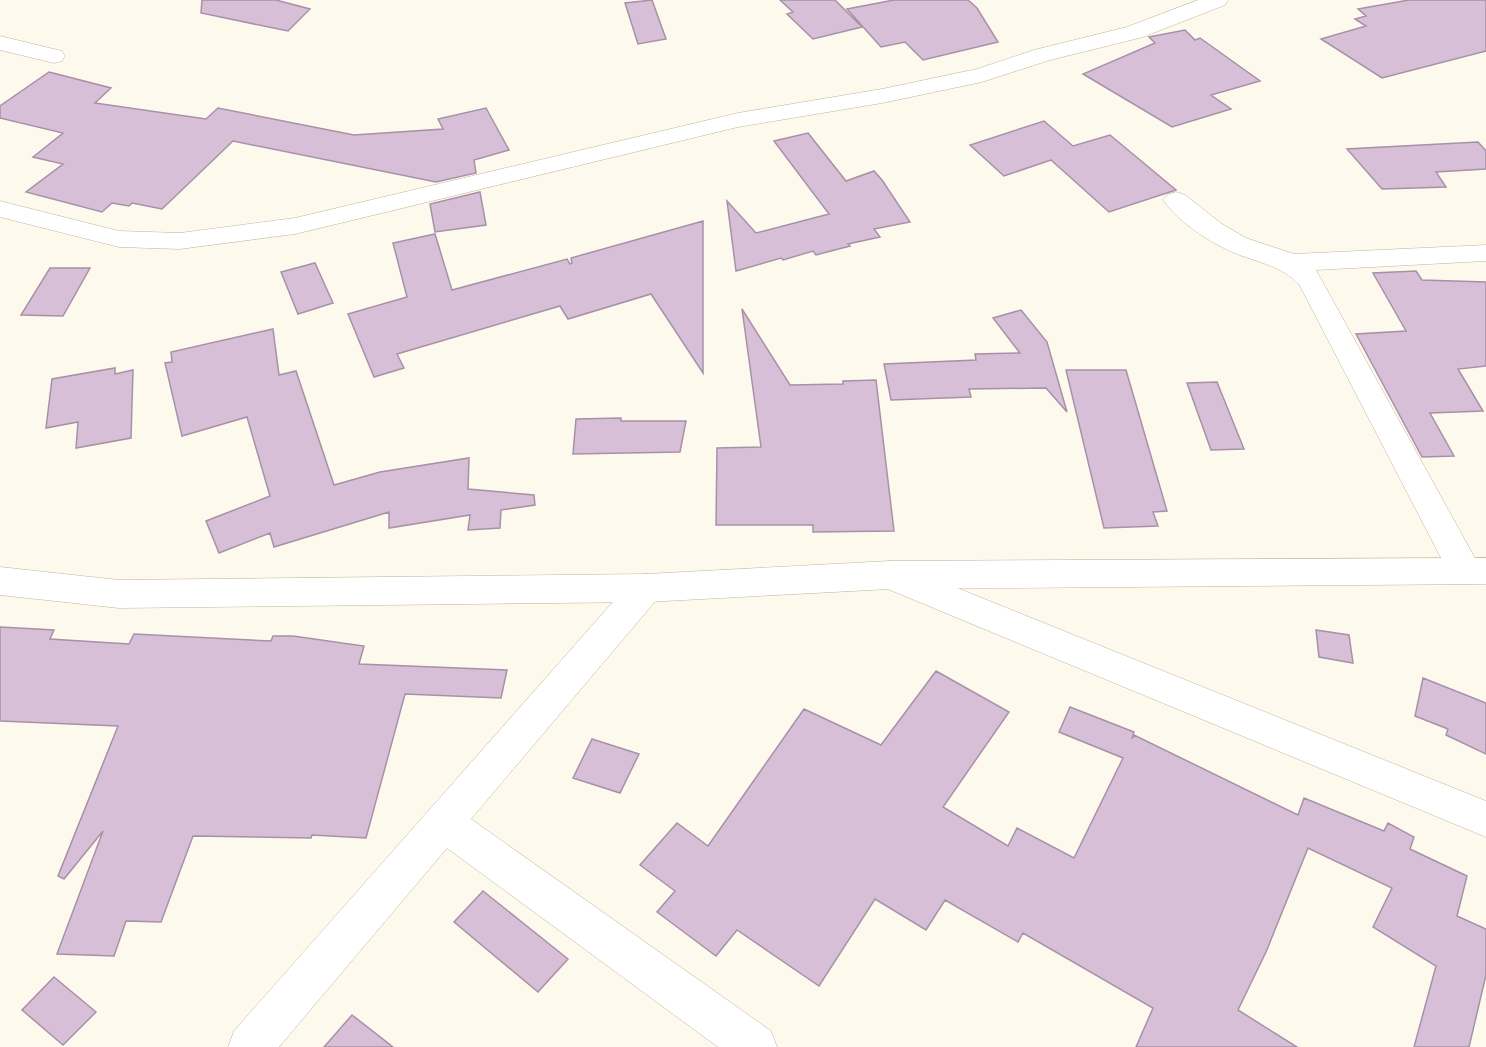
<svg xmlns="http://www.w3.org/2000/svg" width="1486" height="1047" font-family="Quicksand,sans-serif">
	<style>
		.building { fill: #d6bfd7; stroke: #a791a8; stroke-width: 1.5 }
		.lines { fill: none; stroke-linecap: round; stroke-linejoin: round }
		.minor-casing { stroke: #c1b498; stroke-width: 1 }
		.tertiary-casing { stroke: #c1b498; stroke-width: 1 }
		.minor { fill: #fff; fill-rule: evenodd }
		.tertiary { fill: #fff; fill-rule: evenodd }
	</style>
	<rect width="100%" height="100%" fill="#fef9ed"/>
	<path class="building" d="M202,0H276L310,9L288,31L201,13Z
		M652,0L666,39L638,44L625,3Z
		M780,0H835L862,27L813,39L787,14L793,12Z
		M894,0H968L977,8L998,42L923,60L905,42L881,47L847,9Z
		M1409,0H1486V51L1382,78L1321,39L1366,26L1355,19L1366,16L1358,9Z
		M1185,30L1195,40L1200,38L1260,81L1211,95L1231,109L1172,127L1083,74L1155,43L1149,37Z
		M49,72L111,88L95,103L206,119L218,108L354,135L443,129L438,119L486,108L509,150L474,160L476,173L436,182L233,141L162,209L132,203L129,206L112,203L102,212L26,192L63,164L33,157L63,133L0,118V106Z
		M1044,121L1073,146L1110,135L1176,190L1109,212L1051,160L1004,176L970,145Z
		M808,133L846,181L874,171L882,180L910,222L874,229L880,237L848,244L850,246L816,255L813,251L783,260L781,258L736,271L727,201L756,233L829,214L774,141Z
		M1478,142L1486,151V169L1436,172L1446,187L1382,189L1347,149Z
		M480,192L486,225L435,232L430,204Z
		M703,221V373L651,294L568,319L560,306L397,354L404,368L374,377L348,314L407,297L393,243L435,234L452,290L567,259L570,264L572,263L571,258Z
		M315,263L333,303L298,314L281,272Z
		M50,268H90L63,316L21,315Z
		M1416,271L1422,280L1486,282V366L1458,369L1483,411L1430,413L1454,456L1422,457L1356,334L1406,331L1373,273Z
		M742,309L790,385L843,384V381L876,380L894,531L813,532V525H716L717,448L761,447Z
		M1021,310L1047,342L1067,412L1046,388L969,389L971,397L891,400L884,364L976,360L975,354L1020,353L993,318Z
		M273,329L279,375L296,371L334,485L380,472L469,458L468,489L534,495L535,505L501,510L500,528L468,530L470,515L389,528V512L274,547L270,533L219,553L206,521L270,496L247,417L182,436L165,363L172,362L171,352Z
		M115,368V374L133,370L131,438L76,448L78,422L46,428L52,379Z
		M1066,370H1126L1167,511L1153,512L1158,526L1104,528Z
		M1217,382L1244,449L1211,450L1187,383Z
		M621,418V421H686L680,452L573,454L576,419Z
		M0,627L54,630L50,639L129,644L134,634L271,641L273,636H293L364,646L359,664L507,670L501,698L405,694L366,838L312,835L311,838L193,836L161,922L126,921L114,956L57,954L103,831L64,879L58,876L118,726L0,721Z
		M1316,630L1349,635L1353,663L1319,657Z
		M936,671L1009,712L943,807L1008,846L1017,828L1074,858L1123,758L1059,732L1070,707L1134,732L1132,739L1134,735L1298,815L1304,798L1384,831L1388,823L1414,837L1410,849L1467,876L1457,916L1486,929V975L1469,1047H1414L1436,966L1373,927L1392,888L1308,848L1266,952L1238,1010L1297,1047H1136L1153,1008L1023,933L1018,942L945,900L926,930L875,899L819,986L737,930L716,956L657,912L675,891L640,865L677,823L708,846L804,709L881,745Z
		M1423,678L1486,703V754L1446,735L1448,729L1415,716Z
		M592,739L639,754L620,793L573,778Z
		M483,891L568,959L538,992L454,922Z
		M54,977L96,1012L63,1045L22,1010Z
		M352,1015L393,1047H324Z"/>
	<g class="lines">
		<defs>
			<path id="minor" d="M1198,0H1228L1225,5L1143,37L1050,60L982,82L882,103L738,127L295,234L180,249L119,247L0,217V201L119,231L180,233L295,218L738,113L882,89L977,69L1034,50L1127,27Z
				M0,36L62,51L65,56L62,61L54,63L0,50Z
				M1176,192L1185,195L1222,224L1246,238L1294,254L1486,245V261L1316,270L1482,571L1477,581L1465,584L1453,581L1299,284C1281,266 1260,263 1237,254C1212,244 1179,223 1163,200L1167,195Z
				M890,561L1486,801V837L878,585L873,575L878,565Z
				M646,574L658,578L663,588L658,598L471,819L771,1031L777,1047H718L447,848L279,1047H228L234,1031L634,578Z"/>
			<path id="tertiary" d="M1486,558V584L890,589L646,602L119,608L0,595V567L119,580L646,574L890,561Z"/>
		</defs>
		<use href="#minor" class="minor-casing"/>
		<use href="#tertiary" class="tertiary-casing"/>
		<use href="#minor" class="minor"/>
		<use href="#tertiary" class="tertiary"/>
	</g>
</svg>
